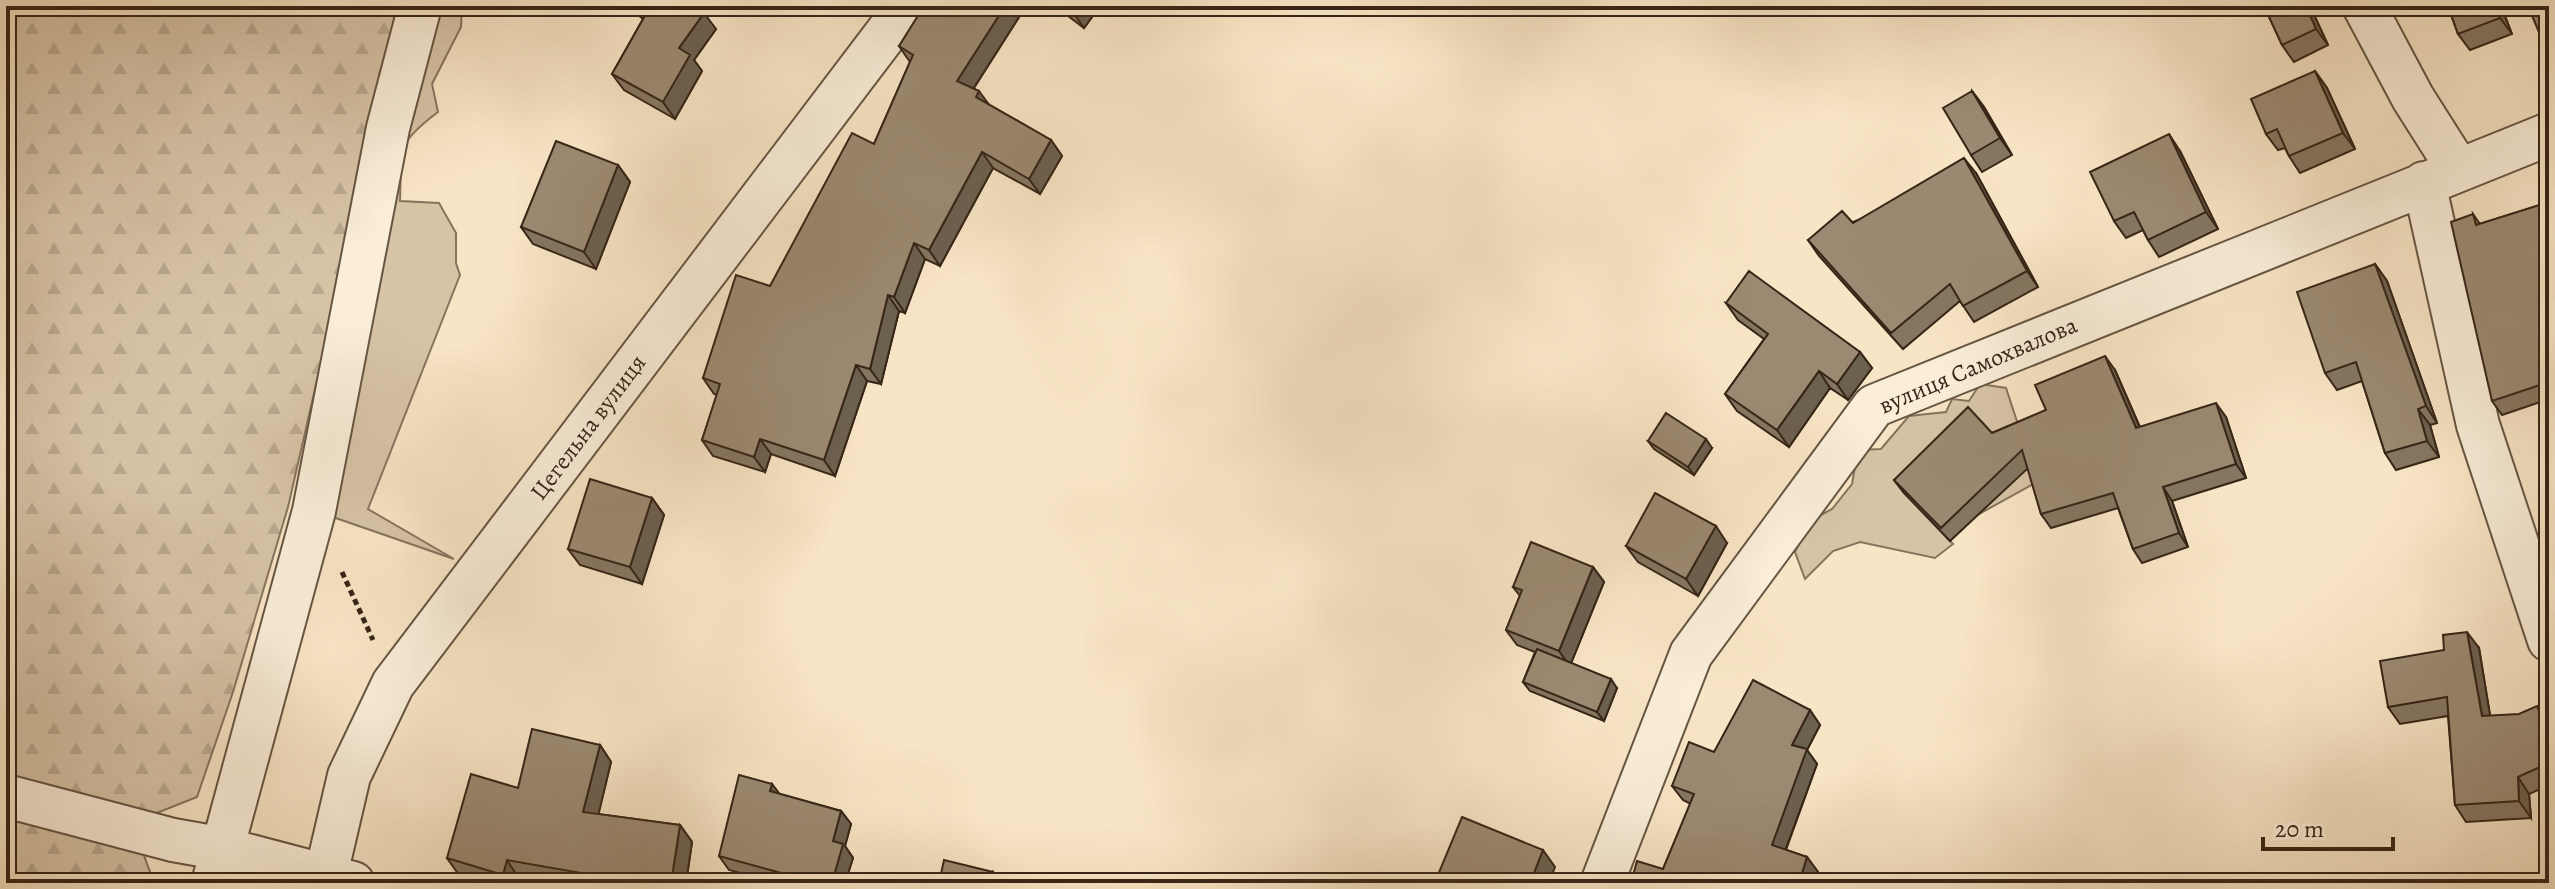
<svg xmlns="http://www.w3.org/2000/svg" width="2555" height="889" font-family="Alegreya,serif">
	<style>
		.green { fill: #d7c4a7; stroke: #86745f; stroke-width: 2 }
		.forest { fill: url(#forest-firs); stroke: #86745f; stroke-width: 2 }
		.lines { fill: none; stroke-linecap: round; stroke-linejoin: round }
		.minor-casing { stroke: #665542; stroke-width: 46 }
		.path { stroke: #362517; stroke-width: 5; stroke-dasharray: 6 4; stroke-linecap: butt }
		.minor { stroke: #faeed9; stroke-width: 42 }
		.wall { fill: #857661; stroke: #362517; stroke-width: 2 }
		.shaded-wall { fill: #6c604f; stroke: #362517; stroke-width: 2 }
		.building { fill: #9b8971; stroke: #362517; stroke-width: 2 }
		.labels { text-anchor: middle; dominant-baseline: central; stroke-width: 8; stroke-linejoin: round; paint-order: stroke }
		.street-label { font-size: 24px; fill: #362517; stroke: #faeed9 }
	</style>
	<defs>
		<pattern id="forest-firs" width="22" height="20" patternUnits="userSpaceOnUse" patternTransform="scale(2)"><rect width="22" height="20" fill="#d7c4a7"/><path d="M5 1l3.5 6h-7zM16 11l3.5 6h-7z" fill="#b9a88f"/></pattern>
	</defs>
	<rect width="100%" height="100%" fill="#f8e5c5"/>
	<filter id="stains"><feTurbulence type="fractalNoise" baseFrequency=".0025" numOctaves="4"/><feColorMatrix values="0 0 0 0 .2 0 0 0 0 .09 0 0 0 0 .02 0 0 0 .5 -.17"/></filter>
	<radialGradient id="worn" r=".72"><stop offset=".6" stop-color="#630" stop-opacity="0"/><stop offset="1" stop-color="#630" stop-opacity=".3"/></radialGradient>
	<path class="green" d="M436,6H462L461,27L432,84L438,112C394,145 402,149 400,201L439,203L456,233V263L460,275L368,509L454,559L327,515L400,134Z
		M1980,384L2006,388L2037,482L1970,519L1947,538L1953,544L1935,558L1860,542L1833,551L1805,579L1795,552L1810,521L1832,509L1852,484L1858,450L1881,449L1909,416L1946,412L1952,399L1969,401Z"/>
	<path class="forest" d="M6,6H407L373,136L288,507L233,692L197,797L149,816L142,850L154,883H6Z"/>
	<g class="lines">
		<defs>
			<path id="minor" d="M2364,6L2413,98L2458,169
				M2424,183L2478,425L2549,640
				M6,796L173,840L224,849L353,883
				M213,883L314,511L388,128L420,6
				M324,883L349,776L393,684L907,6
				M1602,883L1691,654L1874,406L2549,134"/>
		</defs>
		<use href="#minor" class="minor-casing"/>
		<path class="path" d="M342,572L373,640"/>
		<use href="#minor" class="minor"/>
	</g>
	<path class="wall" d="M632,6H695L716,29L694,60L702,71L675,119L624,90L612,74L643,19L638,15Z
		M1026,6L974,88L988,104L1051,140L1062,156L1040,194L993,168L940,266L925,259L905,313L899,311L881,384L867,381L835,476L771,454L765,472L713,456L702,440L717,395L714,394L703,378L874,144L910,62L899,46Z
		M1055,6H1100L1084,28Z
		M2264,6H2310L2328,45L2294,62L2282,45Z
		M2448,6H2501L2512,34L2470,50L2458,34Z
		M2315,71L2327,88L2355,149L2300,173L2289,156L2285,148L2278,150L2266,134Z
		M1972,91L1984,107L2012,155L1982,172L1971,155Z
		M2180,151L2218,229L2159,257L2148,240L2143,230L2126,238L2114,221Z
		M618,165L630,182L596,269L533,244L521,227Z
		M1976,173L2038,287L1974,322L1960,301L1903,349L1819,256L1808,240Z
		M2549,202V399L2502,415L2492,401L2473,214L2480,224Z
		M2375,264L2387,281L2437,423L2430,425L2439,457L2396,470L2385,453L2362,381L2337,390L2325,373Z
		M1726,303L1860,352L1872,368L1848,400L1830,388L1789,447L1737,411L1725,394L1764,339L1738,320Z
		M2115,370L2140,427L2226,417L2246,478L2172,501L2188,547L2142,563L2133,549L2118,508L2051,528L2041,514L2028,468L1950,541L1904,493L1894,480L1992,433L2046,410Z
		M1648,441L1712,448L1694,475L1654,449Z
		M652,498L664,515L642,584L580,565L568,549Z
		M1727,543L1698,596L1638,562L1626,546Z
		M1593,567L1604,582L1571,663L1617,688L1604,721L1530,691L1523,682L1535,652L1517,645L1506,630L1520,596L1513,587Z
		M2479,648L2490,716L2549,723V785L2529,794L2531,818L2466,822L2455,805L2448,716L2400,724L2388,707Z
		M1810,710L1820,725L1807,750L1817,764L1786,850L1807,857L1818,872L1663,869L1691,804L1683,800L1672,786L1714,752Z
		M600,745L611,762L598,814L680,825L692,842L686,883H552L518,877L517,883H486L459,875L447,858L518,788Z
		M772,784L779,794L841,811L851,824L845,846L853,858L845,883H777L729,870L719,856Z"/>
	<path class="shaded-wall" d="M1005,6H1026L968,97L957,81Z
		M1078,6H1100L1084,28L1073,12Z
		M2306,6H2310L2328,45L2316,29Z
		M2496,6H2501L2512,34L2500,18Z
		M704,13L716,29L694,60L702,71L675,119L663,102L679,48Z
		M2315,71L2327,88L2355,149L2343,133Z
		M979,91L990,106L976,97Z
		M1972,91L1984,107L2012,155L2000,138Z
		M2169,134L2180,151L2218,229L2206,212Z
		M1051,140L1062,156L1040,194L1029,179Z
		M982,152L993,168L940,266L929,250Z
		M1964,158L1976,173L2038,287L2027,271Z
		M618,165L630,182L596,269L584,252Z
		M914,243L925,259L905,313L894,297Z
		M2375,264L2387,281L2437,423L2426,406Z
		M888,295L899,311L881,384L870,369Z
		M1860,352L1872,368L1848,400L1837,384Z
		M2105,356L2115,370L2146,442L2136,428Z
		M856,365L867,381L835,476L824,460Z
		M1819,371L1830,388L1789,447L1777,430Z
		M2216,403L2226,417L2246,478L2236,464Z
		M2418,409L2430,425L2439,457L2427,441Z
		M760,439L771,454L765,472L754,457Z
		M1706,439L1712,448L1694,475L1688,467Z
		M2163,487L2172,501L2188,547L2179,533Z
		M652,498L664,515L642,584L630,567Z
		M1716,526L1727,543L1698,596L1686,579Z
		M1593,567L1604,582L1570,666L1559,651Z
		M2467,632L2479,648L2493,733L2482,716Z
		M1611,679L1617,688L1604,721L1597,712Z
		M2537,706L2549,723V733Z
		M1810,710L1820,725L1807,750L1817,764L1782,859L1772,845L1792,745Z
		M600,745L611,762L595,829L583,812Z
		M2518,777L2529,794L2531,818L2519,801Z
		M772,784L782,797L770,791Z
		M841,811L851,824L845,846L853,858L845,883H832L833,841Z
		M680,825L692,842L686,883H671Z
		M1543,850L1555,867L1549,883H1530Z
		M1807,857L1818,872L1814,883H1799Z
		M507,860L518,877L517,883H508L503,875Z
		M993,872L1000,883H990Z"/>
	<path class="building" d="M638,6H695L704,13L679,48L690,55L663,102L612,74L647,12Z
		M924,6H1005L957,81L979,91L976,97L1051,140L1029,179L982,152L929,250L914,243L894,297L888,295L870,369L856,365L824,460L760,439L754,457L702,440L720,384L703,378L736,275L770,286L852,133L874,144L913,55L899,46Z
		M1065,6H1078L1073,12Z
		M2264,6H2306L2316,29L2282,45Z
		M2448,6H2496L2500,18L2458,34Z
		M2528,6H2549V56Z
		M2315,71L2343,133L2289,156L2277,129L2266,134L2251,99Z
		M1972,91L2000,138L1971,155L1943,108Z
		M2169,134L2206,212L2148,240L2134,212L2114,221L2090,172Z
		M556,141L618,165L584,252L521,227Z
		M1964,158L2027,271L1963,306L1950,284L1891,333L1808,240L1842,211L1853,223Z
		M2549,202V382L2492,401L2451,222L2473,214L2476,225Z
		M2375,264L2426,406L2418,409L2427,441L2385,453L2356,362L2325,373L2297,292Z
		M1749,271L1860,352L1837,384L1819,371L1777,430L1725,394L1768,334L1726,303Z
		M2105,356L2136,428L2216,403L2236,464L2163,487L2179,533L2133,549L2113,493L2041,514L2022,450L1941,528L1894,480L1968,407L1992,433L2046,410L2035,385Z
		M1666,413L1706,439L1688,467L1648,441Z
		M590,479L652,498L630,567L568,549Z
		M1655,493L1716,526L1686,579L1626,546Z
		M1531,542L1593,567L1559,651L1506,630L1522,590L1513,587Z
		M2467,632L2482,716L2519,714L2537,706L2549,733V763L2518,777L2519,801L2455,805L2447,697L2388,707L2380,661L2444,650L2443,635Z
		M1537,649L1611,679L1597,712L1523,682Z
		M1753,680L1810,710L1792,745L1807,749L1772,845L1807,857L1799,883H1631L1637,861L1663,869L1694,794L1672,786L1689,742L1714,752Z
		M532,729L600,745L583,812L680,825L671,883H620L603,880L604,877L507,860L503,875L447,858L471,774L518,788Z
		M739,775L772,784L770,791L841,811L833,841L843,844L832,883H818L719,856Z
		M1462,817L1543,850L1530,883L1435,882Z
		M944,860L993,872L990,883H939Z"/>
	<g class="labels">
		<g class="street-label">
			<text transform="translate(1978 365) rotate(-23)">вулиця Самохвалова</text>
			<text transform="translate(588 427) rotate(-53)">Цегельна вулиця</text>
		</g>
	</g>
	<rect width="2555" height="889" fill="none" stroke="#f8e5c5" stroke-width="32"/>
	<rect x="8" y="8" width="2539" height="873" fill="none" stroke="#362517" stroke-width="4"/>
	<rect x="16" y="16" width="2523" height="857" fill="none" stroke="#362517" stroke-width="2"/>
	<path d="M2263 837v12h130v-12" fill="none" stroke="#362517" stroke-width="4"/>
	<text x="2275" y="837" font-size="24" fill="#362517" stroke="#faeed9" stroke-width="6" paint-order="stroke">20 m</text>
	<rect width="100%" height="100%" filter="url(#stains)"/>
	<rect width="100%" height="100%" fill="url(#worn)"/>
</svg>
